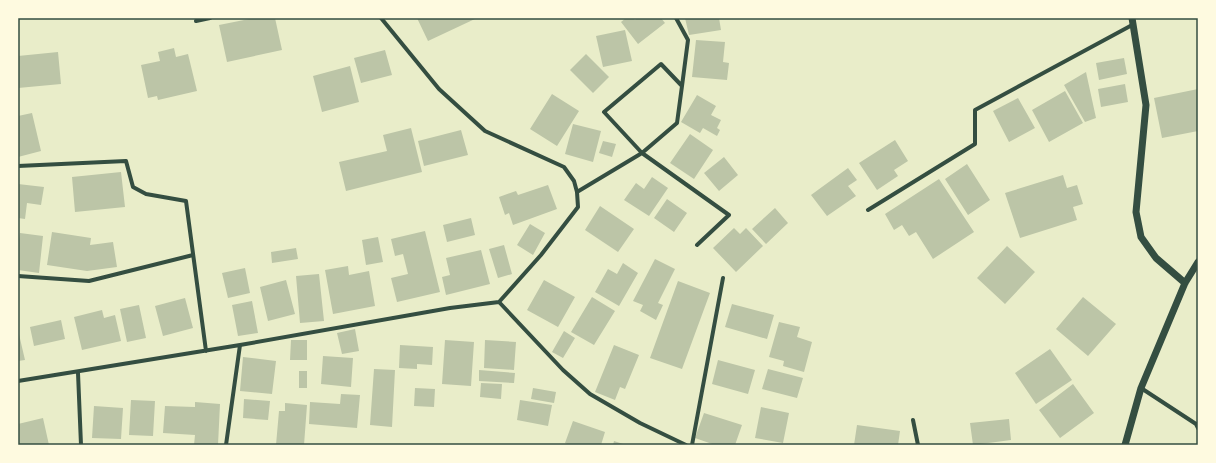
<svg xmlns="http://www.w3.org/2000/svg" width="1216" height="463" font-family="'Golos Text',sans-serif">
	<style>
		.building { fill: #bcc5a7 }
		.lines { fill: none; stroke-linecap: round; stroke-linejoin: round }
		.minor { stroke: #344e41; stroke-width: 4 }
		.tertiary { stroke: #344e41; stroke-width: 7 }
		.neatline { fill: none; stroke: #344e41; stroke-width: 1.5 }
	</style>
	<rect width="100%" height="100%" fill="#e9edc9"/>
	<path class="building" d="M254,18H275L282,50L227,62L219,25Z
		M417,18H477L428,41Z
		M626,18H633L635,20L637,18H661L665,23L638,44L621,22Z
		M685,18H719L721,30L689,35Z
		M625,30L632,61L603,67L596,36Z
		M696,40L725,42L723,62L729,63L727,80L692,77Z
		M174,48L176,57L188,54L197,91L158,100L157,96L148,98L141,65L160,61L158,52Z
		M385,50L392,75L361,83L354,58Z
		M58,52L61,84L18,88V56Z
		M586,54L609,77L593,93L570,70Z
		M1124,58L1127,74L1099,80L1096,63Z
		M350,66L359,102L322,112L313,76Z
		M1086,72L1096,118L1085,122L1064,85Z
		M1125,84L1128,102L1101,107L1098,89Z
		M1198,89V131L1162,138L1154,98Z
		M1065,91L1083,123L1049,142L1032,110Z
		M552,94L579,111L557,146L530,129Z
		M697,95L716,106L711,115L721,120L717,128L720,130L717,136L703,128L700,133L681,122Z
		M1018,98L1035,128L1009,142L993,111Z
		M32,113L41,151L18,157V116Z
		M573,124L601,131L593,162L565,154Z
		M411,128L422,172L346,191L339,162L387,151L383,135Z
		M461,130L468,155L424,166L418,141Z
		M690,134L713,150L694,179L670,163Z
		M895,140L908,161L894,170L898,176L877,190L859,163Z
		M603,141L616,144L612,157L599,153Z
		M724,157L738,175L719,191L704,173Z
		M967,164L990,200L968,215L945,179Z
		M848,168L857,180L848,186L856,196L827,216L811,195Z
		M121,172L125,207L75,212L72,177Z
		M1063,175L1067,188L1077,185L1083,204L1073,207L1077,220L1020,238L1005,193Z
		M652,177L668,188L649,216L624,200L636,183L644,189Z
		M939,179L974,232L933,259L916,232L909,236L902,225L894,230L885,214Z
		M18,184L44,187L41,205L27,203L25,219L18,218Z
		M548,185L557,209L513,225L509,213L505,215L499,197L516,191L518,195Z
		M667,199L687,213L674,232L654,218Z
		M600,206L634,229L618,252L585,230Z
		M775,208L788,223L766,244L752,229Z
		M471,218L475,235L447,242L443,225Z
		M530,224L545,233L533,255L517,245Z
		M734,228L740,234L746,228L763,246L736,272L713,248Z
		M425,231L440,292L397,302L391,278L408,274L403,254L395,256L391,239Z
		M52,232L91,238L90,245L113,242L117,267L87,271L47,265Z
		M20,233L43,236L39,273L18,270V247Z
		M378,237L383,262L366,265L362,240Z
		M504,245L512,274L498,278L489,249Z
		M1007,246L1035,272L1005,304L977,278Z
		M296,248L298,259L272,263L271,252Z
		M481,250L490,284L446,295L442,277L450,275L446,258Z
		M655,259L675,269L658,303L663,305L656,320L640,311L643,305L633,301Z
		M623,263L638,273L619,306L595,292L608,269L617,274Z
		M348,266L349,275L369,271L375,306L333,314L325,270Z
		M245,268L250,293L228,298L222,273Z
		M319,274L324,321L300,323L296,276Z
		M286,280L295,314L268,321L260,287Z
		M544,280L575,297L558,327L527,310Z
		M678,281L710,293L682,369L650,358Z
		M592,297L615,311L594,345L571,332Z
		M1083,297L1116,324L1088,356L1056,329Z
		M185,298L193,328L163,336L155,306Z
		M252,301L258,333L238,336L232,305Z
		M732,304L774,315L767,339L725,327Z
		M139,305L146,338L127,342L120,309Z
		M102,310L104,318L115,315L121,341L82,350L74,317Z
		M61,320L65,339L34,346L30,327Z
		M779,322L800,327L797,337L812,342L804,372L783,366L784,361L769,357Z
		M355,329L359,351L342,354L337,333Z
		M18,330L25,360L18,361Z
		M564,331L575,338L563,358L552,352Z
		M291,340H307V360H290Z
		M445,340L474,342L471,386L442,384Z
		M485,340L516,342L514,370L484,368Z
		M400,345L433,347L432,365L417,364V369L399,368Z
		M614,345L639,355L625,389L620,387L615,400L595,392Z
		M1050,349L1072,380L1036,404L1015,373Z
		M323,356L353,358L351,387L321,384Z
		M243,357L276,361L272,394L240,391Z
		M718,360L755,370L748,394L712,384Z
		M374,369L395,370L392,427L370,425Z
		M768,369L803,378L797,398L762,389Z
		M479,370L515,373L514,383L479,381Z
		M299,371H307V388H299Z
		M481,383L502,384L501,399L480,397Z
		M1073,384L1094,413L1060,438L1039,410Z
		M415,388L435,389L434,407L414,406Z
		M533,388L556,392L554,403L531,399Z
		M341,394L360,395L357,428L309,424L310,402L340,404Z
		M244,399L270,401L268,420L243,418Z
		M131,400L155,401L153,436L129,435Z
		M520,400L552,405L548,426L517,420Z
		M195,402L220,404L218,445H194L195,435L163,433L165,406L195,407Z
		M285,403L307,405L304,445H276L279,411H285Z
		M94,406L123,408L121,439L92,438Z
		M761,407L789,413L783,443L755,438Z
		M704,413L742,425L735,445H715L695,438Z
		M43,418L49,445H18V424Z
		M1009,419L1011,440L973,445L970,423Z
		M573,421L605,432L601,445H570L565,443Z
		M857,425L900,431L898,445H854Z
		M614,441L626,445H613Z"/>
	<g class="lines">
		<path class="minor" d="M676,18L688,40L682,86
			M196,21L210,18
			M18,166L126,161L133,187L146,194L186,201L206,351
			M577,192L642,153L677,123L682,86L661,64L604,112L642,153L729,215L697,245
			M868,210L975,144V110L1134,24
			M18,276L89,281L193,255
			M499,302L563,370L590,394L640,423L686,445
			M78,373L81,445
			M18,381L240,345L450,308L499,302L541,255L578,207L577,192L574,181L564,167L485,131L439,89L381,18
			M1141,388L1196,424L1198,428
			M913,420L918,445
			M226,445L240,345
			M692,445L723,278"/>
		<path class="tertiary" d="M1132,18L1146,105L1136,212L1141,237L1156,258L1185,283
			M1125,445L1141,388L1185,283L1198,262"/>
	</g>
	<rect width="1216" height="463" fill="none" stroke="#fefae0" stroke-width="38"/>
	<rect x="19" y="19" width="1178" height="425" class="neatline"/>
</svg>
